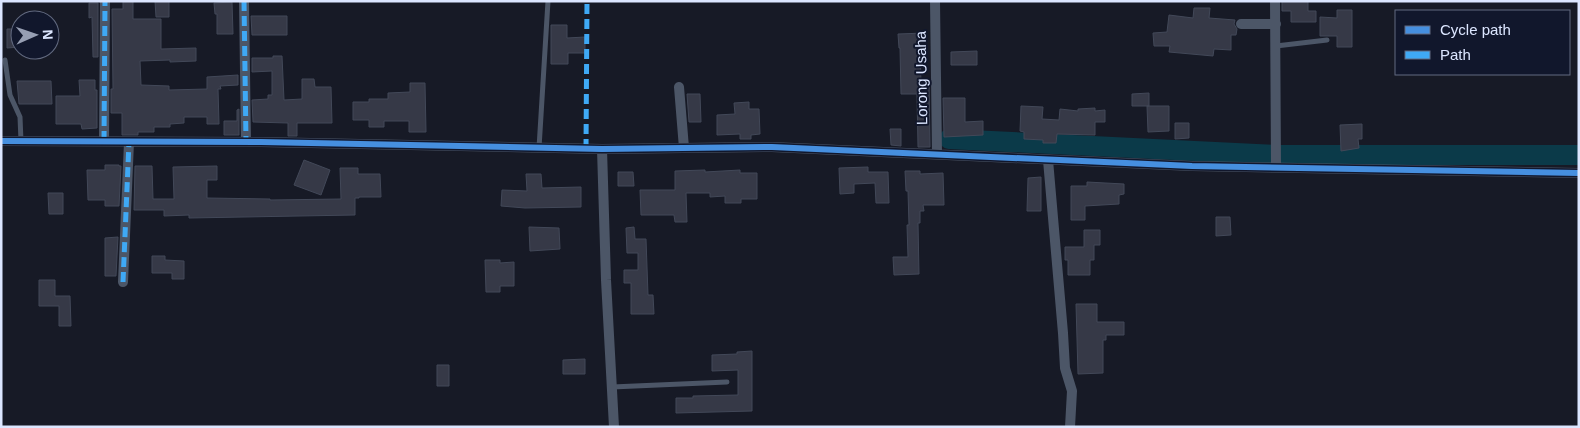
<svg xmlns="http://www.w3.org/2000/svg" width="1580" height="428" font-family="Helvetica,sans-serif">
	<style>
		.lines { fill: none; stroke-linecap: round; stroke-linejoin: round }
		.river { stroke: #0b3a49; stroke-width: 20 }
		.building { fill: #363947; stroke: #424858 }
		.lane { stroke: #4c5667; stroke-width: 5 }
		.street { stroke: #4c5667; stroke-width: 10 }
		.quiet { stroke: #3fa9f5; stroke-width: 5; stroke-dasharray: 10 5; stroke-linecap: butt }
		.cycleway-casing { stroke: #11172c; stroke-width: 9 }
		.cycleway { stroke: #468fdf; stroke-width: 6 }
		.labels { text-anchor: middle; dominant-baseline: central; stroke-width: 4; stroke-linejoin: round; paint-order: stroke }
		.street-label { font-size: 15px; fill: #dce6ff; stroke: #11172c }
	</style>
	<rect width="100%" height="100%" fill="#171a26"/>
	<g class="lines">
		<path class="river" d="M949,139L1275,155H1579"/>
	</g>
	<path class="building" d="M123,1H133V19H161V49L196,48V61L170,62V60L140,61L141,85L169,86V90L207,89V77L238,75V85L220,86L221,89H218L219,124H207V117H184V123L170,124V127H154V132H138V135H122V113H111V89H113L112,9H123Z
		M155,1H169V17H156Z
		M1282,1H1308V11H1316V22H1291V11H1282Z
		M232,2L233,34H217V14H215L214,3Z
		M89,3H98V57H93L92,17L89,18Z
		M1194,8H1210L1209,18L1235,20L1234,24L1237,29L1236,35H1231V50L1214,49L1213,56L1169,52L1170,46H1154L1153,33L1167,32L1169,15L1193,18Z
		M1337,10H1352V47H1337V36H1320V17L1337,18Z
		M251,16H287V35H252Z
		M551,25H567V38L585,37V53H568V64H551Z
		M7,29H20V47L7,48Z
		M925,33V47H920L921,83H929L930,147H918L917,94H901L900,48H899L898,34Z
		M977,51V65H951V52Z
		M273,56H282L284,100L302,99V79H314L315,87H331L332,123H297V136H288V123L253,122L252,100L268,99V95H272V71L252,72V58H273Z
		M79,80H95V90H97V128L82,129L81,124H56V96H80Z
		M17,81H51L52,104H19Z
		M410,83H425L426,132H409V121H384V127H369V120H353V102H369V99H388V93L410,92Z
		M1149,93V106H1132V94Z
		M687,94H700L701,122H689Z
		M943,98H965V122L983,121V135L944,137Z
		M749,102V109H759L760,134L751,135V139H740V134L717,135V115L735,114L734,103Z
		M1021,106L1043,107L1042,119L1059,120L1060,109L1078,111V109L1095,108V111L1105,110V122H1095V135L1057,134L1056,143H1043V140L1024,139V132L1020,131Z
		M1147,106H1169V131L1148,132Z
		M239,109V135H224V121H237V110Z
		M1175,123H1189V138L1175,139Z
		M1362,124V139H1358L1359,148L1341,151L1340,125Z
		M890,129H901V146L891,145Z
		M304,160L330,170L321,195L294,185Z
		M105,165H119V166H121L119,206H105V200H88L87,170H105Z
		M135,166H152L153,199H174L173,167L217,166V180H207V198L270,199V200L341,199L340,168H358V174H380L381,197H359V198H355V215L189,218V215L164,216V210H134Z
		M868,167V172H888L889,203H876L875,183L854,184V193L840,194L839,168Z
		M705,170V172L740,170V173H757V199H741V203H725V196L710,197V193H686L687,222H675L674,215H641L640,190H675V171Z
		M905,171H920V174L943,173L944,205H923L924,211H920V223H918L919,274L894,275L893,257H908L907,225H909L908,191H906Z
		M618,172H633L634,186H618Z
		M526,174H541L542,188L581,187V207L525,208L501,206L502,190L527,191Z
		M1041,177V211H1027L1028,178Z
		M1087,182L1124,184V194L1119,195V204L1085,206V220H1071V186H1087Z
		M48,193H63V214H49Z
		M1216,217H1230L1231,235L1216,236Z
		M529,227L559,228L560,249L530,251Z
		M634,227L635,239H646L648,295H653L654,314H631V283H624V270H638V253H627L626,228Z
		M1084,230H1100V245H1094V260H1090V275H1068V260H1065V247H1084Z
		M118,237L116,276H105V238Z
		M152,256H165V260L184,261V279H172V273H152Z
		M485,260H500V263L514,262V286H500V292H486Z
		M39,280H55V296H70L71,326H59V306H39Z
		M1076,304H1097V322H1124V335H1106V340H1103V373L1078,374Z
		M752,351V411L676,413V398H693V396L738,395V370L712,371V355L737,354V352Z
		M585,359V374H563V360Z
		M437,365H449V386H437Z"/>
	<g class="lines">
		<path class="lane" d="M1276,46L1327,40
			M5,60L10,95L20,117L21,141
			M539,148L548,1
			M612,387L727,382"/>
		<path class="street" d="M244,1L246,142
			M935,1L937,154
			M1275,1L1276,167
			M1241,24H1276
			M679,87L684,148
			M1,141L261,142L602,149L772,147L1192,166L1579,173
			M104,141L105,1
			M602,149L606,280L614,427
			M1048,160L1063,333L1065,368L1072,391L1070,427
			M123,282L129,142"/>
		<path class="quiet" d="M244,1L246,142
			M104,141L105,1
			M586,149L587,1
			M123,282L129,142"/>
		<defs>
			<path id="cycleway" d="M1,141L261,142L602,149L772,147L1192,166L1579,173"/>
		</defs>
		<use href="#cycleway" class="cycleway-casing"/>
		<use href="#cycleway" class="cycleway"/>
	</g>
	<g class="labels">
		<g class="street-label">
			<text transform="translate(921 78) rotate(-91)">Lorong Usaha</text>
		</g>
	</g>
	<rect width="1580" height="428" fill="none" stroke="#dce6ff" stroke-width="5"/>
	<rect x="1395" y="10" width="175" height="65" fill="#11172c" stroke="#626a80"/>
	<rect x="1405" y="26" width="25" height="8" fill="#468fdf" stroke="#626a80"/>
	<text x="1440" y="35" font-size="15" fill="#dce6ff">Cycle path</text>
	<rect x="1405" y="51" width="25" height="8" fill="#3fa9f5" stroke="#626a80"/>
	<text x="1440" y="60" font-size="15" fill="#dce6ff">Path</text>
	<g transform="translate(35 35) rotate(88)"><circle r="24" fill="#11172c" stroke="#626a80"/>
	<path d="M0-4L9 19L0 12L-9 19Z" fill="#979fb3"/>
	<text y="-8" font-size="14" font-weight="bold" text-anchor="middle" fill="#dce6ff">N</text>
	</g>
</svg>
